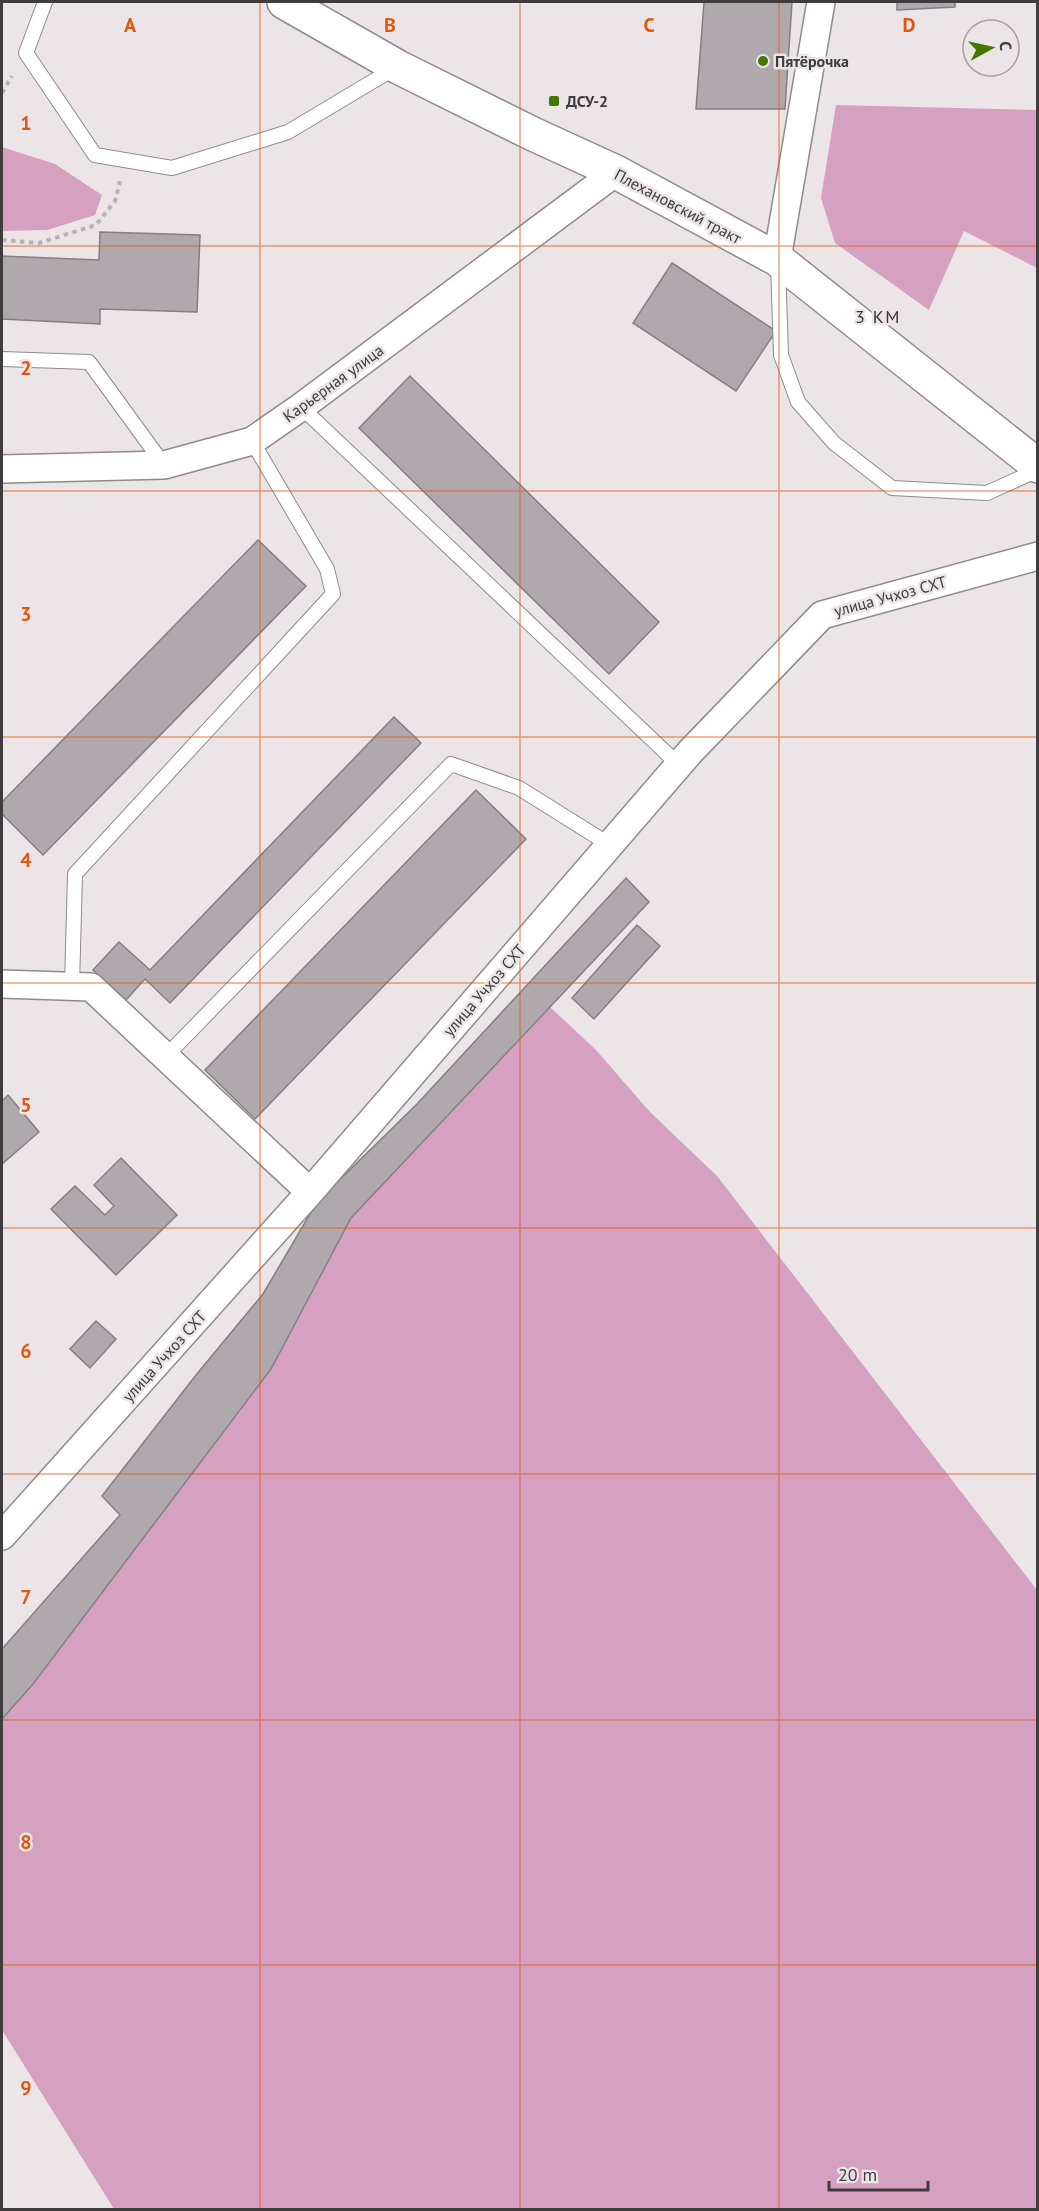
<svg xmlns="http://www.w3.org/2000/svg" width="1039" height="2211" font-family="'PT Sans',sans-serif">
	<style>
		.green { fill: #d6a1c0 }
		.building { fill: #afa9ad; stroke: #847f82; stroke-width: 1.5 }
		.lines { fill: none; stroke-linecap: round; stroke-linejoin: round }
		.service-casing { stroke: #8f8a8d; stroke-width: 16 }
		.minor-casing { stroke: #8f8a8d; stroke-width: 30 }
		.tertiary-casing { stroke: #8f8a8d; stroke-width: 36 }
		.path { stroke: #b7b2b4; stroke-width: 4; stroke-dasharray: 4.5 4.5; stroke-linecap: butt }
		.service { stroke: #fff; stroke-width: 14 }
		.minor { stroke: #fff; stroke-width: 27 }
		.tertiary { stroke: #fff; stroke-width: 33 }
		.grid { fill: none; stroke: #e0580e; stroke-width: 1.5; stroke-opacity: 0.55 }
		.poi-dot { fill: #470; stroke: #ebe5e8; stroke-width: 2 }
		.labels { text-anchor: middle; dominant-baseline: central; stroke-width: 5; stroke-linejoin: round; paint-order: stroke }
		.poi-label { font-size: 16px; font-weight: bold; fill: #3e3c3d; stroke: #ebe5e8; text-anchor: start }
		.street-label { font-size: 16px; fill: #3e3c3d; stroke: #ebe5e8 }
		.neighbourhood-label { font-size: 18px; letter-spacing: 1.5px; fill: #393437; stroke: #ebe5e8 }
		.grid-label { font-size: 20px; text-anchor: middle; font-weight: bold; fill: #e0580e; stroke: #ebe5e8; stroke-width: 5; stroke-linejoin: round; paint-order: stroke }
	</style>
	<rect width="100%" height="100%" fill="#ebe5e8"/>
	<path class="green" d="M836,105L1037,110V268L964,231L929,310L835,243L821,198Z
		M2,147L55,164L102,195L95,215L47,230L2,231Z
		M550,1007L596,1050L650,1112L717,1176L1037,1590V2209H114L2,2030V1719L33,1684L271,1369L351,1218Z"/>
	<path class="building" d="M704,2H792L785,109H696Z
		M897,2H955V7L897,10Z
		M100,232L200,235L197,312L100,309V324L2,319V256L99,260Z
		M672,263L776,331L736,391L633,323Z
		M410,376L659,622L609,674L359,428Z
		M258,540L306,586L43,855L2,814V802Z
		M394,717L421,743L170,1003L145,979L126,1000L93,970L119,942L150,970Z
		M476,790L526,839L255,1119L205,1070Z
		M626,878L649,902L351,1218L271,1369L33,1684L2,1719V1649L120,1515L102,1496L196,1375L263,1294L317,1202L417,1104Z
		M637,925L660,946L594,1019L572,998Z
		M8,1095L39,1132L2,1164V1101Z
		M121,1158L177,1215L116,1275L51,1209L75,1186L105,1215L114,1206L94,1185Z
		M96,1321L116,1339L90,1368L70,1349Z"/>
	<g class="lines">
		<defs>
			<path id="service" d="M45,2L26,53L95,155L172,168L288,132L395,68
				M778,264L781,355L798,402L834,443L892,488L987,493L1038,470
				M2,359L89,362L164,465
				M301,407L679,765
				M72,986L75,874L333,594L327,569L252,441
				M166,1056L451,764L519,788L610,845"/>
			<path id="minor" d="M777,259L821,2
				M2,469L164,465L252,441L301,407L616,172
				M2,984L91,987L310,1192
				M2,1536L310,1192L690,752L822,615L1038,556"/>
			<path id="tertiary" d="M284,2L398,67L533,134L616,172L777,259L1038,466"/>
		</defs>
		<use href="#service" class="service-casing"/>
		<use href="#minor" class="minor-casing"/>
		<use href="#tertiary" class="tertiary-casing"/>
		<path class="path" d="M2,93L12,76
			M2,240L39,243L96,225L115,201L120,181"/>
		<use href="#service" class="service"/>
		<use href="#minor" class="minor"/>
		<use href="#tertiary" class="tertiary"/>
	</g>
	<path class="grid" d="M260,2V2210M520,2V2210M779,2V2210M2,246H1038M2,491H1038M2,737H1038M2,983H1038M2,1228H1038M2,1474H1038M2,1720H1038M2,1965H1038"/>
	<g class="poi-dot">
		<circle cx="763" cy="61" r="6"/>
		<rect x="548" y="95" width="12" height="12" rx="3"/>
	</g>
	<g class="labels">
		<g class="poi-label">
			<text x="775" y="61">Пятёрочка</text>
			<text x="566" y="101">ДСУ-2</text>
		</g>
		<g class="street-label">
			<text transform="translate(678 206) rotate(28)">Плехановский тракт</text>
			<text transform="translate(333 383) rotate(-36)">Карьерная улица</text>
			<text transform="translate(890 596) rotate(-15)">улица Учхоз СХТ</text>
			<text transform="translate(484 990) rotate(-49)">улица Учхоз СХТ</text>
			<text transform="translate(164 1356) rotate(-48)">улица Учхоз СХТ</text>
		</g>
		<g class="neighbourhood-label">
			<text x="878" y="316">3 КМ</text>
		</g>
	</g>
	<g class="grid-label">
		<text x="130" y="32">A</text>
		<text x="390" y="32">B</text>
		<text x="649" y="32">C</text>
		<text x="909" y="32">D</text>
		<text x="26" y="130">1</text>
		<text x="26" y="375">2</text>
		<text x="26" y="621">3</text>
		<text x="26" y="867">4</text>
		<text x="26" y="1112">5</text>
		<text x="26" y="1358">6</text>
		<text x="26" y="1604">7</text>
		<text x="26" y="1849">8</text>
		<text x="26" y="2095">9</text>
	</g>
	<rect width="1039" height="2211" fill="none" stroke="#3e3c3d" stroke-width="6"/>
	<g transform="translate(991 48) rotate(82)"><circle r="28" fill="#ebe5e8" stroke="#a6a1a4" stroke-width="1.5"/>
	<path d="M0-4.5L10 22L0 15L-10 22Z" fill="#447700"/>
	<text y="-9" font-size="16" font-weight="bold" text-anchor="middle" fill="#3e3c3d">С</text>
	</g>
	<path d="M829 2181v9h99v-9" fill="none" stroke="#3e3c3d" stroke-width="3"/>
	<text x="838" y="2181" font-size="18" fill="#3e3c3d" stroke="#ebe5e8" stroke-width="4.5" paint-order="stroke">20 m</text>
</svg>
